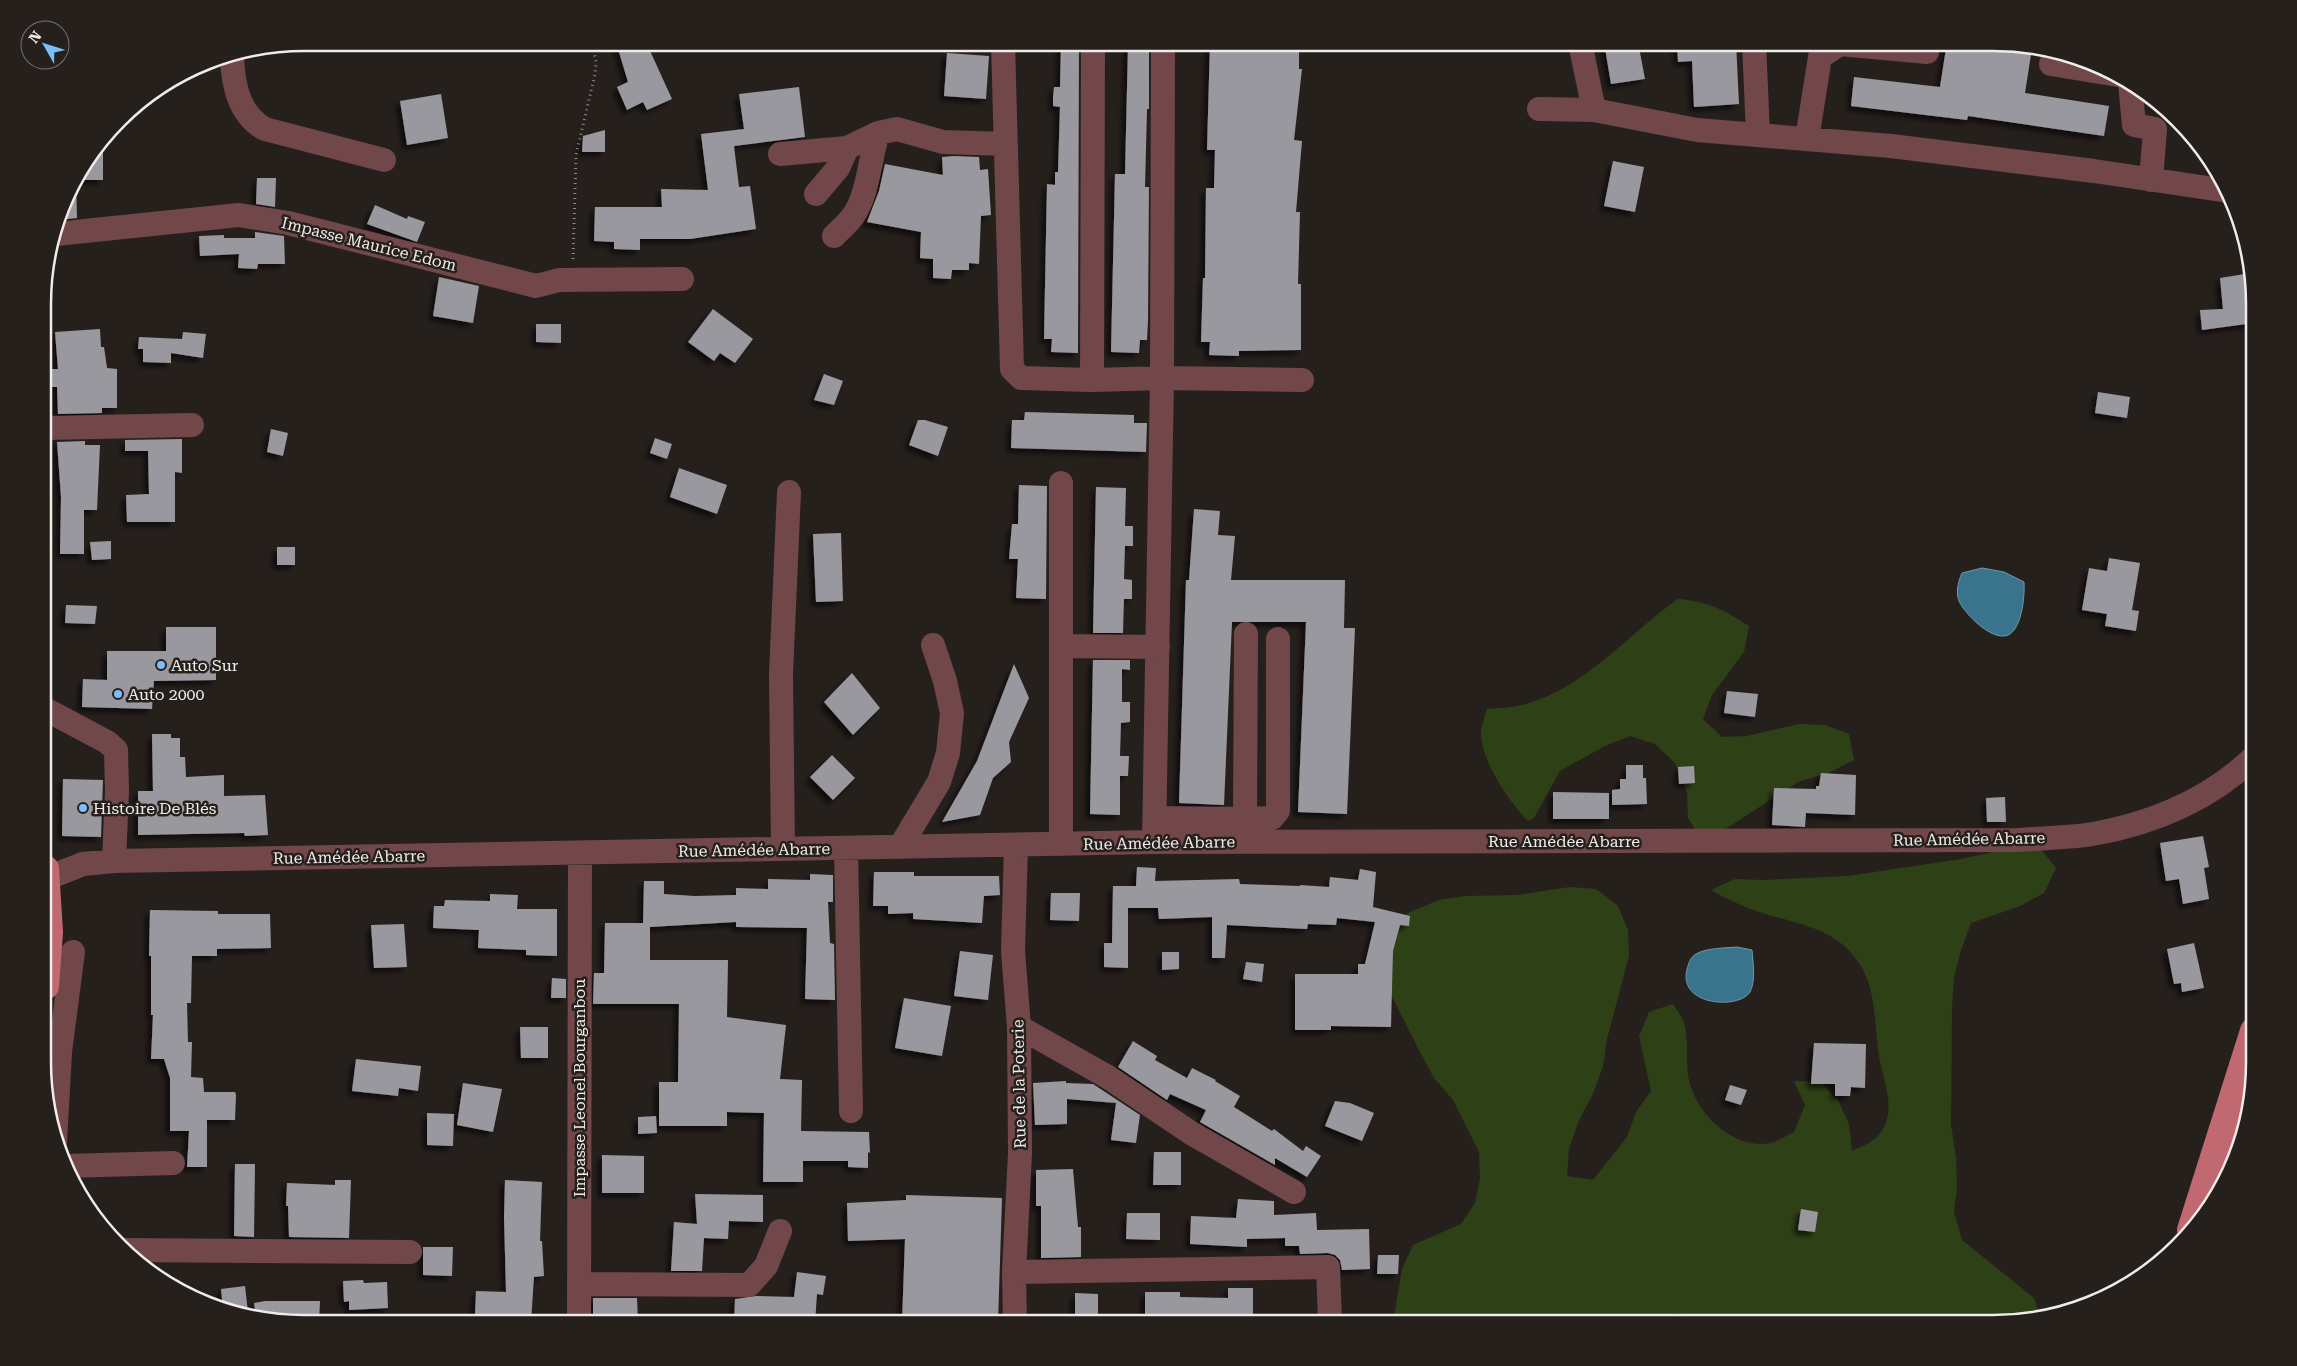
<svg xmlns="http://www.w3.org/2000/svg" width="2297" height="1366" font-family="'Roboto Serif',serif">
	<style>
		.commercial { fill: #292636 }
		.green { fill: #2e4116 }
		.water { fill: #39748c; stroke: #7098a8 }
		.building { fill: #99989f; filter: url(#shadow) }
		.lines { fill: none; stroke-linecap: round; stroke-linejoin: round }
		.path { stroke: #8e8987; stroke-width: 3; stroke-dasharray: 1 4; stroke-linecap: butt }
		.minor { stroke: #71474a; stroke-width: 24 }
		.major { stroke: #c06971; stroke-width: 28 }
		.poi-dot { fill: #7cbef9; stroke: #26201d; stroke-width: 2 }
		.labels { text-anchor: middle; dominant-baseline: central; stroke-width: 5; stroke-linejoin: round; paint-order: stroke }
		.street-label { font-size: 16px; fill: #f0ecea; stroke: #26201d }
		.poi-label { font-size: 16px; fill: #f0ecea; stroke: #26201d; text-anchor: start }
		.rim { fill: none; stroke: #f0ecea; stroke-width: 2.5 }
	</style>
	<defs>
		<filter id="shadow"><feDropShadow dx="-4.5" dy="4.5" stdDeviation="2.5" flood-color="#0009"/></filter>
	</defs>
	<rect width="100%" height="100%" fill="#26201d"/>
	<path class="commercial" d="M2227,1122L2245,1124L2241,1146L2219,1193L2186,1236Z"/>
	<path class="green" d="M1678,599C1710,602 1722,609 1749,626L1744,652L1712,695L1703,719L1722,737L1747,736L1799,724L1825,725L1849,734L1854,760L1828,773L1798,782L1727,828L1702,840L1688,818L1687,792L1675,763L1655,744L1630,736L1605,746L1560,771L1534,818L1528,821C1509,802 1483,763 1481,736C1480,728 1485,717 1487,709C1497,708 1507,708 1517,706C1582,693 1626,635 1678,599Z
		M2013,848H2040L2056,868L2044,893L2020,906L1971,923L1961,950L1954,977L1952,1008L1951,1125L1956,1157L1957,1187L1954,1212L1962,1240L2034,1298L2041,1318L2010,1323H1817C1794,1319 1771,1322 1747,1321C1710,1320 1672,1304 1637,1323H1393L1402,1269L1413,1245L1461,1224L1475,1203L1480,1178L1479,1152L1453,1100L1434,1078L1421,1054L1382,977V928L1410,912L1439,900L1465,896L1518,895L1570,887L1596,889L1618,906L1628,930L1629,956L1607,1039L1603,1066L1593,1094L1579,1120L1569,1149L1567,1176L1593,1180L1627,1137L1636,1112L1651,1091L1639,1036L1649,1012L1673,1004C1677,1011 1684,1019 1685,1027C1689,1045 1685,1063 1689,1081C1697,1114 1733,1150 1770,1143C1777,1142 1787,1135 1794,1132L1805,1105L1794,1081L1820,1082L1838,1100L1849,1124L1852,1151C1870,1143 1881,1139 1887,1119C1892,1101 1884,1080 1880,1062C1872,1017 1881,973 1838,941C1814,924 1786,921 1759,912C1742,906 1727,899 1711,890L1735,879L1764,880L1848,876L1961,859Z"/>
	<path class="water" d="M1982,568L2004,572L2024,582C2025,595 2022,626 2010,634C1995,644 1967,616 1960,603C1955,594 1958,582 1962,573Z
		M1737,947L1752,950C1753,963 1756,980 1750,992C1739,1010 1674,1006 1688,966C1689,962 1691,957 1696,954C1706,948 1725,948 1737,947Z"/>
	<path class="building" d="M616,42H646L672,99L647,110L643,102L627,110L617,87L628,82Z
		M1061,42H1079L1078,353L1051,352L1052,339H1044L1047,184L1055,185V172H1058L1060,107L1053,106V97L1054,87H1060Z
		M1130,42H1149V109H1147L1145,187H1149L1148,321L1147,340H1140L1139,353L1111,352L1115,174H1125L1128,46L1130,47Z
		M1210,42H1299V69H1302L1294,140L1302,141L1296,212H1300L1298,284H1301V350L1239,351V356L1209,355L1210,342H1201L1203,278H1205L1206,188H1214L1215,150H1207Z
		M1604,42H1638L1645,79L1611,84Z
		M1736,42L1739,104L1694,107L1692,61L1678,62L1677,43Z
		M1947,42H1993L2032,48L2025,93L2109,106L2104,136L1968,116L1967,120L1851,106L1854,77L1940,87Z
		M947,53L989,56L986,99L944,96Z
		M799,87L805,137L734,146L739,187L750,186L756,229L690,239H640V250L614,249V242L594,241L595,207H662L661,189L708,190L701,134L744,129L739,94Z
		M441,94L448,138L407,145L400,101Z
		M605,130V152H582L583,136Z
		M103,144V180H76L77,218L60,220L70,188Z
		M954,156L979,157L980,170L988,169L991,215L981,216L979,264L969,263V270H952L951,279L933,278V259L920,258L921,232L867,222L879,191L885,164L943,175L942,157Z
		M1613,161L1644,167L1635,212L1604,206Z
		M257,178H276L275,207L256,204Z
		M375,205L407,219L408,216L425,222L417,242L367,224Z
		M255,232L284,236L285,264H258L257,269L238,268L239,254L200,256L199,236L224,235V238H255Z
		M2251,273L2254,287V323L2202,330L2200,310L2223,309L2220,278Z
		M439,277L479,286L473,323L433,316Z
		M713,309L753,339L735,363L720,353L714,361L688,342Z
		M536,324H561V343L536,342Z
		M100,329L101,347H104L107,368L117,369V408H102V413L58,414L57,387H51L50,369H58L55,332Z
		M183,332L206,334L203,358L171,353V363L143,362V349H138L139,337L182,339Z
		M824,374L843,381L834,405L814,400Z
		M2098,392L2130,397L2127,418L2095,413Z
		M1025,412L1134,415V423H1147L1146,452L1011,448L1012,420H1024Z
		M918,420H925L948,427L938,456L909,445Z
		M271,429L288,433L283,456L267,452Z
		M655,438L672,444L667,459L650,453Z
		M182,439V473L175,472V522H127L126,495L149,494L148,451H125V440Z
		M85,441V445H100L97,510H84V554H60L61,497L57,442Z
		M679,468L727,485L717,514L670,497Z
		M1019,485L1047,486L1046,599L1016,598L1018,559H1009L1012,524H1018Z
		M1096,487L1126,488L1125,526H1133V546H1125L1124,579L1132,580V599H1124L1123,633H1093Z
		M1194,509L1220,511L1218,535L1235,536L1231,580H1345L1344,628H1355L1347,814L1298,812L1306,622H1232L1224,805L1179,803L1186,580H1189Z
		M841,533L843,601L816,602L813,534Z
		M111,541V559L92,560L90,542Z
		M277,547H295V565H277Z
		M2109,558L2140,563L2132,610L2139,611L2136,631L2105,626L2107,614L2082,610L2089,568L2107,571Z
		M66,605L97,606L95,624L65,623Z
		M166,627H216V680L154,681L152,709L82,707L83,679L107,680V651H166Z
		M1093,660H1130V670L1122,669V702H1130V722L1121,723L1120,756H1129L1128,776H1120V815L1090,814Z
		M1014,664L1029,698L1009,742L1011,762L993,778L980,815L942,822L977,761Z
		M852,673L880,708L853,735L824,702Z
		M1727,691L1758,694L1755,717L1724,713Z
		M152,734H171V738H180V757H185L186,777L224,775V796L265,795L268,835L245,836L244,833L138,835V791H153Z
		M832,755L855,778L833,800L810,777Z
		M1626,765H1643V778H1646L1647,804L1612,805V790L1620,789V779H1626Z
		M1694,766L1695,783L1679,784L1678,767Z
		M1821,773L1856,775L1855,815L1806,813L1805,827L1772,825L1774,788L1816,789V786H1819Z
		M63,779L103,780L101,837L62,836Z
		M1553,792L1609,793V819H1553Z
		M2005,797L2006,822H1987L1986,798Z
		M2203,836L2209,867L2204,868L2209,899L2183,904L2179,879L2166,881L2160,843Z
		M1137,867L1156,868L1155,881L1239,879L1240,884L1300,886V885L1329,887L1330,877L1358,880L1360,869L1376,872L1373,907L1410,916L1409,926L1400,925L1393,951L1391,1027L1331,1026V1030H1295V974H1358V964H1365L1375,922L1337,918L1336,925L1308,924L1307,929L1227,925L1225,958H1212V917L1159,919L1158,908H1128V968L1104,967V943H1112L1113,886H1136Z
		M874,872H914V876H999L1000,895L984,896L982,923L913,919V913L888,914V906H873Z
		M810,874L833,875V902H828L830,943L834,944L835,1000L805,999L807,928L736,927V922L650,927V960H728L727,1017L786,1025L780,1079L802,1080L801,1131L869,1132L870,1153L868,1152V1168L848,1167V1161H803V1182H763L764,1113L727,1112V1126H659V1082H678L679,1004H593L594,973H604L605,923H643L644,881H664V894L695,896L736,895V888L768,889V879L810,880Z
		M1051,893H1080L1079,921L1050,920Z
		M490,894L518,895L517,909H557V956L526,955V950L478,948L479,930L433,928L434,906H444L445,900L490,901Z
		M150,910L218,911V914H270L271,948L217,949V956H192L191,1003H187L188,1042H192L191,1077L203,1078L204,1092H235L236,1095L235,1120H207V1167H187L189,1131H170V1078L164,1059H151L153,1015H151V956H149Z
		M404,924L407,967L374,968L371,925Z
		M2194,943L2204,988L2182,992L2181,983L2174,984L2167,949Z
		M960,951L993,955L988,1000L954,996Z
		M1162,952H1179V969L1162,970Z
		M1246,962L1264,964L1262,982L1243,979Z
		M552,978L566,979V998H551Z
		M904,998L951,1006L942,1056L895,1048Z
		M520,1027H548V1058H521Z
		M1133,1041L1157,1056L1155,1060L1187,1078L1192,1068L1216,1080L1215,1081L1240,1096L1234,1107L1272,1131L1274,1129L1303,1151L1306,1146L1321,1156L1307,1177L1275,1158V1165L1200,1122L1206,1110L1170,1094L1167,1100L1118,1067Z
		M1814,1043L1866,1044L1865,1088L1851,1087L1850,1096H1835V1084H1811Z
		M356,1059L421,1066L418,1091L399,1088L398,1096L352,1091Z
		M1066,1081V1083L1093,1084L1140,1115L1136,1143L1111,1140L1116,1103L1067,1099V1124L1035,1125L1033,1083Z
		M463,1083L502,1089L493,1132L457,1125Z
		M1730,1085L1747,1090L1741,1105L1725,1100Z
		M1335,1101L1350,1103L1374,1113L1362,1141L1325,1126Z
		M427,1113L454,1114L453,1146L427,1145Z
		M656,1116L657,1133L638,1134V1117Z
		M1154,1152H1181V1185H1153Z
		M602,1155L644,1156V1193H602Z
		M235,1164H255L254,1237L234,1236Z
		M1073,1169L1078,1227H1081V1257L1041,1258V1206H1036V1170Z
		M335,1180H351L349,1238L289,1237L288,1206H286L287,1183L335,1185Z
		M505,1180L542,1182L540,1241H542L544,1276L534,1277L531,1322H505L506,1315L475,1314L476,1291L506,1292L504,1217Z
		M695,1194L763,1195V1222L729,1221L728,1239L704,1238L702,1271H671L674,1222L697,1224Z
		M906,1195L1002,1198L998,1323H902L905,1239L848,1241L847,1203L906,1200Z
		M1238,1199L1274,1201V1215L1316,1213L1317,1230L1369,1229L1370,1269L1342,1270L1340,1260L1335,1255L1328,1253L1300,1254L1299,1246H1285V1238L1247,1239V1247L1190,1244L1191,1216L1236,1218Z
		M1801,1209L1818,1212L1815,1232L1798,1230Z
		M1127,1213H1160V1240L1126,1239Z
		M423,1247H453L452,1276L423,1275Z
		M1378,1255H1399L1398,1274H1377Z
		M797,1272L826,1276L823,1295L817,1294L815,1323H734L735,1299L756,1296L794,1297Z
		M363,1280L364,1283L387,1282L388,1308L349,1310V1301L344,1302L343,1281Z
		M245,1286L248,1312L235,1314L223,1309L221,1289Z
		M1228,1288H1253V1320L1236,1321V1323H1145V1292H1180V1297L1228,1298Z
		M1075,1293L1098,1294V1323H1075Z
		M593,1298H637L638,1323H593Z
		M265,1301H320L319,1323L287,1321V1316L267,1319L256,1317L254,1303Z"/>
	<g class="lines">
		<path class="path" d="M573,259L576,155L595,74L596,62L592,43"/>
		<path class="minor" d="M1003,43L1012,369L1021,378L1092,380L1162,378L1154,842
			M1163,43L1162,378L1302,380
			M1580,43L1594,110
			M1754,43L1758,134
			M232,57C233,85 239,115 265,129L384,160
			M2051,64L2118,75
			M2130,83L2134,125L2155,129L2151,180
			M1539,109L1594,110L1697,130L1891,146L2094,171L2228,191
			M1807,139L1820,57L1840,44L1927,52
			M780,154L847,148L878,133
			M816,194L838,168L847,148
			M56,234L239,215L288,223L536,286L559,280L682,279
			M834,236C840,230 848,223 853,216C869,193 869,160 878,133L897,129L943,142L1006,144
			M1092,380L1093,43
			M45,428L192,425
			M1061,646L1158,647
			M45,709L107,742L116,750L117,791L114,861
			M1155,818L1245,819L1246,634
			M1245,819L1272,818L1278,811V639
			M1061,844V483
			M900,847L939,782L948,753L952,713L945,681L933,645
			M846,848L851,1111
			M783,849L781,674L789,492
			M45,879L83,864L114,861L1154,842L2017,840C2042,838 2069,838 2093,834C2154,823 2209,800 2254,757
			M1019,1027L1108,1077L1191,1133L1294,1192
			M55,1142L60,1052L73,952
			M66,1166L173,1163
			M123,1250L410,1252
			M1014,1272L1328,1267L1330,1323
			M579,1284L749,1285L766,1266L780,1231
			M579,1323L580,853
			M1015,1323L1014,1272L1020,1153L1019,1027L1013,951L1016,845"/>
		<path class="major" d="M45,869L49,932L45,986
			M2191,1230L2254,1031"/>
	</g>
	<g class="poi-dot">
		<circle cx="161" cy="665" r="5"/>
		<circle cx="118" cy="694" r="5"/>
		<circle cx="83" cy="808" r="5"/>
	</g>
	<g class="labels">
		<g class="street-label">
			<text transform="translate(369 244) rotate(14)">Impasse Maurice Edom</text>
			<text transform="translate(1969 839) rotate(-1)">Rue Amédée Abarre</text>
			<text x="1564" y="841">Rue Amédée Abarre</text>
			<text transform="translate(1159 843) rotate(-1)">Rue Amédée Abarre</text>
			<text transform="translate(754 850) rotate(-1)">Rue Amédée Abarre</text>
			<text transform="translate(349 857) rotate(-1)">Rue Amédée Abarre</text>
			<text transform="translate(1019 1084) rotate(-91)">Rue de la Poterie</text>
			<text transform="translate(579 1088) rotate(-90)">Impasse Leonel Bourganbou</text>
		</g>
		<g class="poi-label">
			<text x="171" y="665">Auto Sur</text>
			<text x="128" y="694">Auto 2000</text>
			<text x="93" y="808">Histoire De Blés</text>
		</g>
	</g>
	<path d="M0 0H2297V1366H0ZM304 51H1993A253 253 0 0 1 2246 304V1062A253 253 0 0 1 1993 1315H304A253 253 0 0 1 51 1062V304A253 253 0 0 1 304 51Z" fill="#26201d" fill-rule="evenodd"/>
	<path class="rim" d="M304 51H1993A253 253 0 0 1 2246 304V1062A253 253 0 0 1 1993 1315H304A253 253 0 0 1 51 1062V304A253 253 0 0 1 304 51Z"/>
	<g transform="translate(45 45) rotate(309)"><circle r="24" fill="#26201d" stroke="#77726f"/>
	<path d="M0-4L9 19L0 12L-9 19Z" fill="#7cbef9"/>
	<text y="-8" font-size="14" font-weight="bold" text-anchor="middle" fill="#f0ecea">N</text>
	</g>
</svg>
